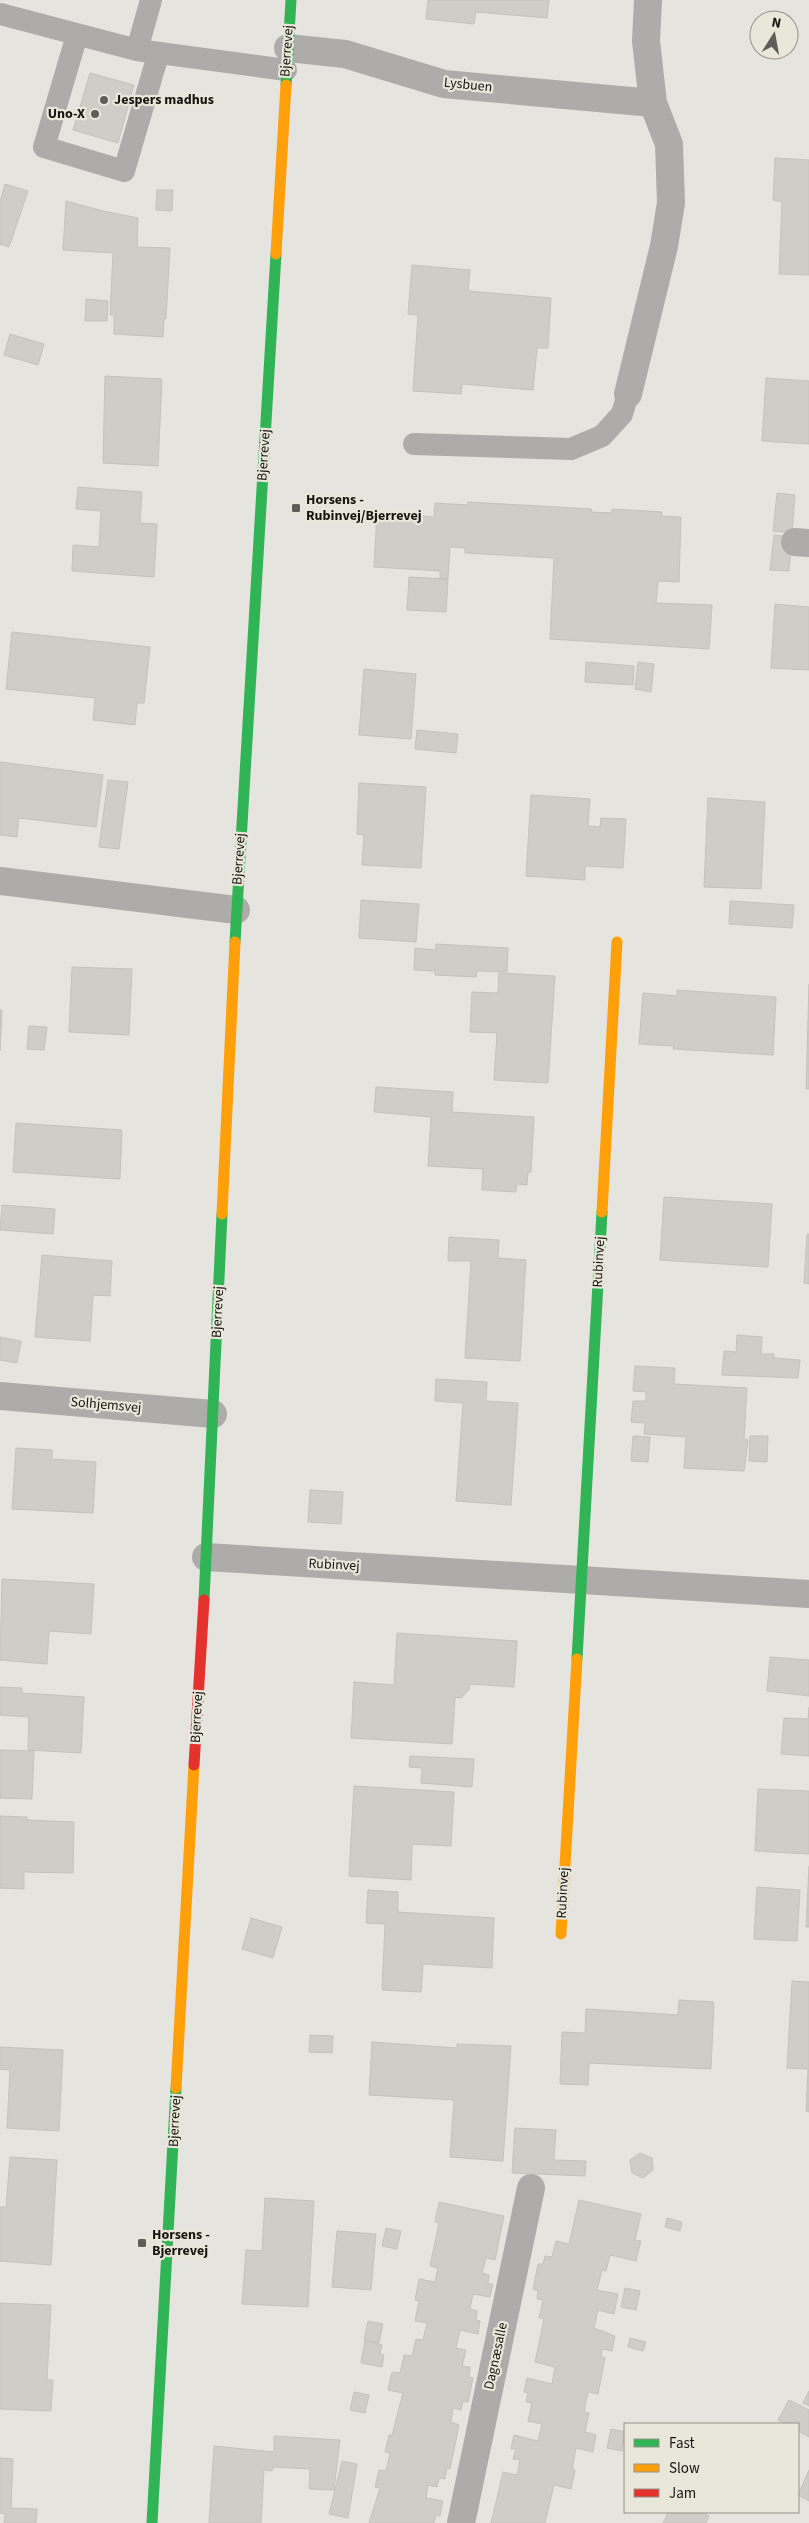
<svg xmlns="http://www.w3.org/2000/svg" width="809" height="2523" font-family="'Source Sans 3',sans-serif">
	<style>
		.building { fill: #cfcdc8; stroke: #c4c2be }
		.lines { fill: none; stroke-linecap: round; stroke-linejoin: round }
		.lane { stroke: #adacab; stroke-width: 22 }
		.street { stroke: #adacab; stroke-width: 28 }
		.fast { stroke: #30b455; stroke-width: 11 }
		.slow { stroke: #ff9f0a; stroke-width: 11 }
		.jam { stroke: #e5322d; stroke-width: 11 }
		.poi-dot { fill: #5f5d59; stroke: #e9e6da; stroke-width: 2 }
		.labels { text-anchor: middle; dominant-baseline: central; stroke-width: 4.5; stroke-linejoin: round; paint-order: stroke }
		.street-label { font-size: 14px; fill: #161511; stroke: #e9e6da }
		.poi-label { font-size: 14px; font-weight: bold; fill: #161511; stroke: #e9e6da; text-anchor: start }
	</style>
	<rect width="100%" height="100%" fill="#e6e4de"/>
	<path class="building" d="M428,0H549L547,18L476,12L474,24L426,19Z
		M90,73L134,85L118,143L73,130Z
		M775,158L809,160V275L779,274L782,202L773,200Z
		M5,184L28,191L9,247L0,244V202Z
		M157,190H173L172,211L156,210Z
		M66,201L103,211L138,218L137,247L170,248L166,319L164,318L163,337L114,334V315H110L113,253L63,250Z
		M412,265L470,270L468,291L551,298L548,348H537L533,390L462,384L461,394L413,391L418,315L408,314Z
		M86,299L108,301L107,321H85Z
		M10,334L44,344L38,365L4,355Z
		M105,376L162,379L158,466L103,463Z
		M766,378L809,381V444L762,441Z
		M78,487L142,492L140,523L157,524L154,577L72,571L73,545L99,547L101,511L76,509Z
		M777,493L795,495L792,533L773,531Z
		M468,502L592,509L591,512L612,513V509L662,512L661,516L681,517L679,582L658,581L656,603L712,605L709,649L550,639L554,558L465,553V548L450,547L448,579H440V571L374,567L377,513L434,517L435,503L468,505Z
		M774,535L792,537L789,571L770,570Z
		M409,577L448,579L446,612L407,610Z
		M775,604L809,607V670L771,668Z
		M12,632L150,647L144,703H137L135,725L93,720L95,698L6,689Z
		M586,662L634,666L633,685L585,682Z
		M638,662L654,664L651,692L635,689Z
		M364,669L416,674L411,739L359,735Z
		M417,730L458,734L456,753L415,749Z
		M0,762L103,775L96,827L19,818L17,837L0,835Z
		M108,780L128,782L119,849L99,847Z
		M359,783L426,787L421,868L362,865L364,835L357,834Z
		M531,795L590,799L588,826L600,827L601,818L626,819L623,868L585,866V880L526,876Z
		M708,798L765,802L761,889L704,887Z
		M361,900L419,904L416,942L359,938Z
		M730,901L794,905L792,928L729,924Z
		M436,944L508,948L507,972L477,971L476,977L435,975V971L414,970L415,948L436,950Z
		M72,967L132,969L129,1035L69,1032Z
		M499,973L555,976L548,1083L494,1080L497,1033L470,1032L472,992L498,993Z
		M809,984V1089H806Z
		M677,990L776,997L773,1055L673,1049L674,1046L639,1044L643,993L677,996Z
		M0,1010H2L0,1051Z
		M29,1026L47,1027L44,1050L27,1049Z
		M376,1087L453,1092L452,1112L534,1117L531,1172H528L527,1185L517,1184L516,1192L482,1190L483,1169L428,1166L431,1117L374,1112Z
		M16,1123L122,1130L120,1179L13,1172Z
		M664,1197L772,1204L768,1267L660,1260Z
		M2,1205L55,1209L53,1234L0,1230Z
		M807,1234H809V1284L804,1283Z
		M449,1237L499,1240L498,1258L526,1260L520,1361L465,1358L471,1261H448Z
		M42,1255L112,1261L110,1296L93,1295L90,1341L35,1337Z
		M737,1335L762,1337L761,1354H774V1358L800,1360L798,1378L722,1375L724,1351L736,1352Z
		M0,1337L21,1341L17,1363L0,1360Z
		M635,1366L675,1368L674,1384L747,1388L744,1439L748,1440L744,1471L684,1468L686,1437L644,1434L645,1423L631,1422L633,1401H646V1392L633,1391Z
		M436,1379L487,1382L486,1401L518,1403L511,1505L456,1501L463,1403L435,1401Z
		M633,1436L650,1437L648,1462L631,1461Z
		M750,1436H768L767,1462L749,1461Z
		M16,1448L52,1450V1459L96,1462L93,1513L12,1509Z
		M310,1490L343,1492L341,1524L308,1522Z
		M2,1579L94,1584L91,1634L49,1631L47,1664L0,1660Z
		M397,1633L517,1641L514,1687L470,1684L469,1690L461,1698L455,1697L452,1744L351,1738L354,1682L394,1685Z
		M770,1657L809,1660V1696L767,1691Z
		M0,1687L22,1688V1693L84,1697L81,1753L28,1750L29,1717L0,1715Z
		M809,1707V1756L781,1754L784,1718L808,1719Z
		M0,1750L34,1751L32,1799L0,1798Z
		M410,1756L474,1759L472,1787L421,1783L422,1768L409,1767Z
		M354,1786L454,1792L451,1846L412,1844L411,1880L349,1876Z
		M758,1789L809,1791V1854L755,1851Z
		M0,1816L27,1817V1820L74,1822L73,1873L24,1872V1889L0,1888Z
		M809,1866V1927H806Z
		M757,1887L800,1890L797,1941L754,1939Z
		M368,1890L398,1892V1912L494,1918L492,1968L423,1964L421,1992L382,1990L385,1924L366,1923Z
		M251,1918L282,1927L273,1958L242,1949Z
		M792,1981L809,1982V2112L806,2111L808,2069L787,2068Z
		M679,2000L714,2002L711,2069L589,2063L588,2085L560,2084L562,2032L585,2033L586,2009L678,2015Z
		M310,2035L333,2036L332,2053L309,2052Z
		M372,2042L457,2048V2044L511,2046L503,2161L450,2157L454,2100L369,2095Z
		M0,2047L63,2050L59,2131L7,2128L10,2070L0,2069Z
		M515,2128L556,2130L554,2160L586,2161L585,2176L512,2173Z
		M640,2153L652,2158L653,2170L643,2178L632,2173L630,2160Z
		M10,2157L57,2160L51,2265L0,2261V2207H6Z
		M265,2198L314,2201L308,2307L242,2304L246,2250L262,2251Z
		M579,2200L641,2214L635,2240L641,2241L636,2261L610,2255L606,2271L602,2270L597,2290L618,2294L614,2314L598,2310L594,2328L615,2336L612,2351L602,2349L601,2356L605,2358L598,2394L588,2392L584,2412L589,2413L585,2432L596,2435L593,2452L576,2448L572,2469L575,2470L571,2489L554,2485L545,2523H491L503,2472L517,2475L520,2460L513,2459L516,2449H511L514,2435L538,2441L542,2424L528,2421L532,2403L526,2402L528,2393L524,2392L527,2378L552,2384L555,2367L535,2362L544,2319L539,2318L543,2300L537,2299L538,2291L533,2289L538,2264H543L545,2256L552,2257L556,2241L569,2244Z
		M439,2202L504,2216L495,2260L486,2258L482,2273L489,2275L488,2284H493L490,2297L473,2294L470,2309L477,2311L476,2320L480,2321L478,2334L460,2330L456,2348L466,2350L462,2366L470,2367L469,2377L473,2378L468,2402L463,2401L461,2410L453,2408L451,2422L459,2425L450,2469L447,2468L445,2479L439,2478L437,2487L428,2485L426,2498L443,2501L440,2516L436,2515L434,2523H369L380,2488L375,2487L379,2470L386,2471L390,2453L385,2452L389,2435H392L403,2393L388,2390L392,2372L400,2373L404,2355L412,2356L416,2339L423,2340L427,2323L415,2321L419,2301L415,2300L419,2279L435,2282L438,2268L430,2266L439,2223L435,2222Z
		M667,2218L682,2222L680,2231L665,2227Z
		M386,2228L401,2231L397,2249L382,2246Z
		M337,2231L376,2234L371,2290L332,2287Z
		M625,2288L640,2291L636,2310L621,2307Z
		M0,2303L51,2305L47,2380H53L51,2411L0,2409Z
		M368,2321L383,2324L379,2343L364,2340Z
		M630,2338L646,2342L643,2351L628,2347Z
		M365,2341L382,2345L380,2354L384,2355L382,2367L361,2363Z
		M809,2391V2406L803,2403Z
		M354,2392L369,2395L365,2413L350,2410Z
		M789,2400L809,2410V2437L798,2431V2424H786L778,2420Z
		M611,2429L625,2432L622,2451L607,2448Z
		M274,2436L340,2440L334,2490L309,2489L310,2469L273,2467L272,2471L264,2470L261,2523H209L214,2446L274,2452Z
		M0,2458L13,2459L11,2508L37,2509L36,2523H4L5,2514L0,2513Z
		M342,2461L357,2464L348,2518L329,2514Z
		M809,2470V2501L798,2495Z
		M668,2512H701L709,2516L706,2523H663Z"/>
	<g class="lines">
		<path class="lane" d="M0,14L137,50L286,70
			M77,35L44,147L124,171L158,55
			M137,50L151,0
			M414,444L571,449L602,436L622,414L628,394"/>
		<path class="street" d="M288,48L345,54L444,84L653,103
			M628,394L664,246L671,203L669,144L653,103L646,41L648,0
			M795,542L809,543
			M0,881L236,910
			M0,1396L213,1414
			M206,1557L809,1594
			M461,2523L531,2188"/>
		<path class="fast" d="M286,85L291,0
			M235,942L276,254
			M204,1600L222,1214
			M577,1659L602,1212
			M152,2523L176,2088"/>
		<path class="slow" d="M276,254L286,85
			M602,1212L617,942
			M222,1214L235,942
			M561,1934L577,1659
			M176,2088L194,1765"/>
		<path class="jam" d="M194,1765L204,1600"/>
	</g>
	<g class="poi-dot">
		<circle cx="104" cy="100" r="5"/>
		<circle cx="95" cy="114" r="5"/>
		<rect x="291" y="503" width="10" height="10" rx="2.5"/>
		<rect x="137" y="2238" width="10" height="10" rx="2.5"/>
	</g>
	<g class="labels">
		<g class="street-label">
			<text transform="translate(287 51) rotate(-86)">Bjerrevej</text>
			<text transform="translate(468 85) rotate(6)">Lysbuen</text>
			<text transform="translate(264 455) rotate(-86)">Bjerrevej</text>
			<text transform="translate(239 859) rotate(-86)">Bjerrevej</text>
			<text transform="translate(599 1262) rotate(-87)">Rubinvej</text>
			<text transform="translate(218 1312) rotate(-87)">Bjerrevej</text>
			<text transform="translate(106 1405) rotate(5)">Solhjemsvej</text>
			<text transform="translate(334 1565) rotate(3)">Rubinvej</text>
			<text transform="translate(197 1717) rotate(-87)">Bjerrevej</text>
			<text transform="translate(563 1893) rotate(-87)">Rubinvej</text>
			<text transform="translate(175 2121) rotate(-87)">Bjerrevej</text>
			<text transform="translate(496 2356) rotate(-78)">Dagnæsalle</text>
		</g>
		<g class="poi-label">
			<text x="114" y="100">Jespers madhus</text>
			<text x="85" y="114" text-anchor="end">Uno-X</text>
			<text x="306" y="500">Horsens -<tspan x="306" dy="16">Rubinvej/Bjerrevej</tspan></text>
			<text x="152" y="2235">Horsens -<tspan x="152" dy="16">Bjerrevej</tspan></text>
		</g>
	</g>
	<rect x="624" y="2423" width="175" height="90" fill="#e9e6da" stroke="#95928a"/>
	<rect x="634" y="2439" width="25" height="8" fill="#30b455" stroke="#95928a"/>
	<text x="669" y="2448" font-size="15" fill="#161511">Fast</text>
	<rect x="634" y="2464" width="25" height="8" fill="#ff9f0a" stroke="#95928a"/>
	<text x="669" y="2473" font-size="15" fill="#161511">Slow</text>
	<rect x="634" y="2489" width="25" height="8" fill="#e5322d" stroke="#95928a"/>
	<text x="669" y="2498" font-size="15" fill="#161511">Jam</text>
	<g transform="translate(774 35) rotate(11)"><circle r="24" fill="#e9e6da" stroke="#95928a"/>
	<path d="M0-4L9 19L0 12L-9 19Z" fill="#5f5d59"/>
	<text y="-8" font-size="14" font-weight="bold" text-anchor="middle" fill="#161511">N</text>
	</g>
</svg>
